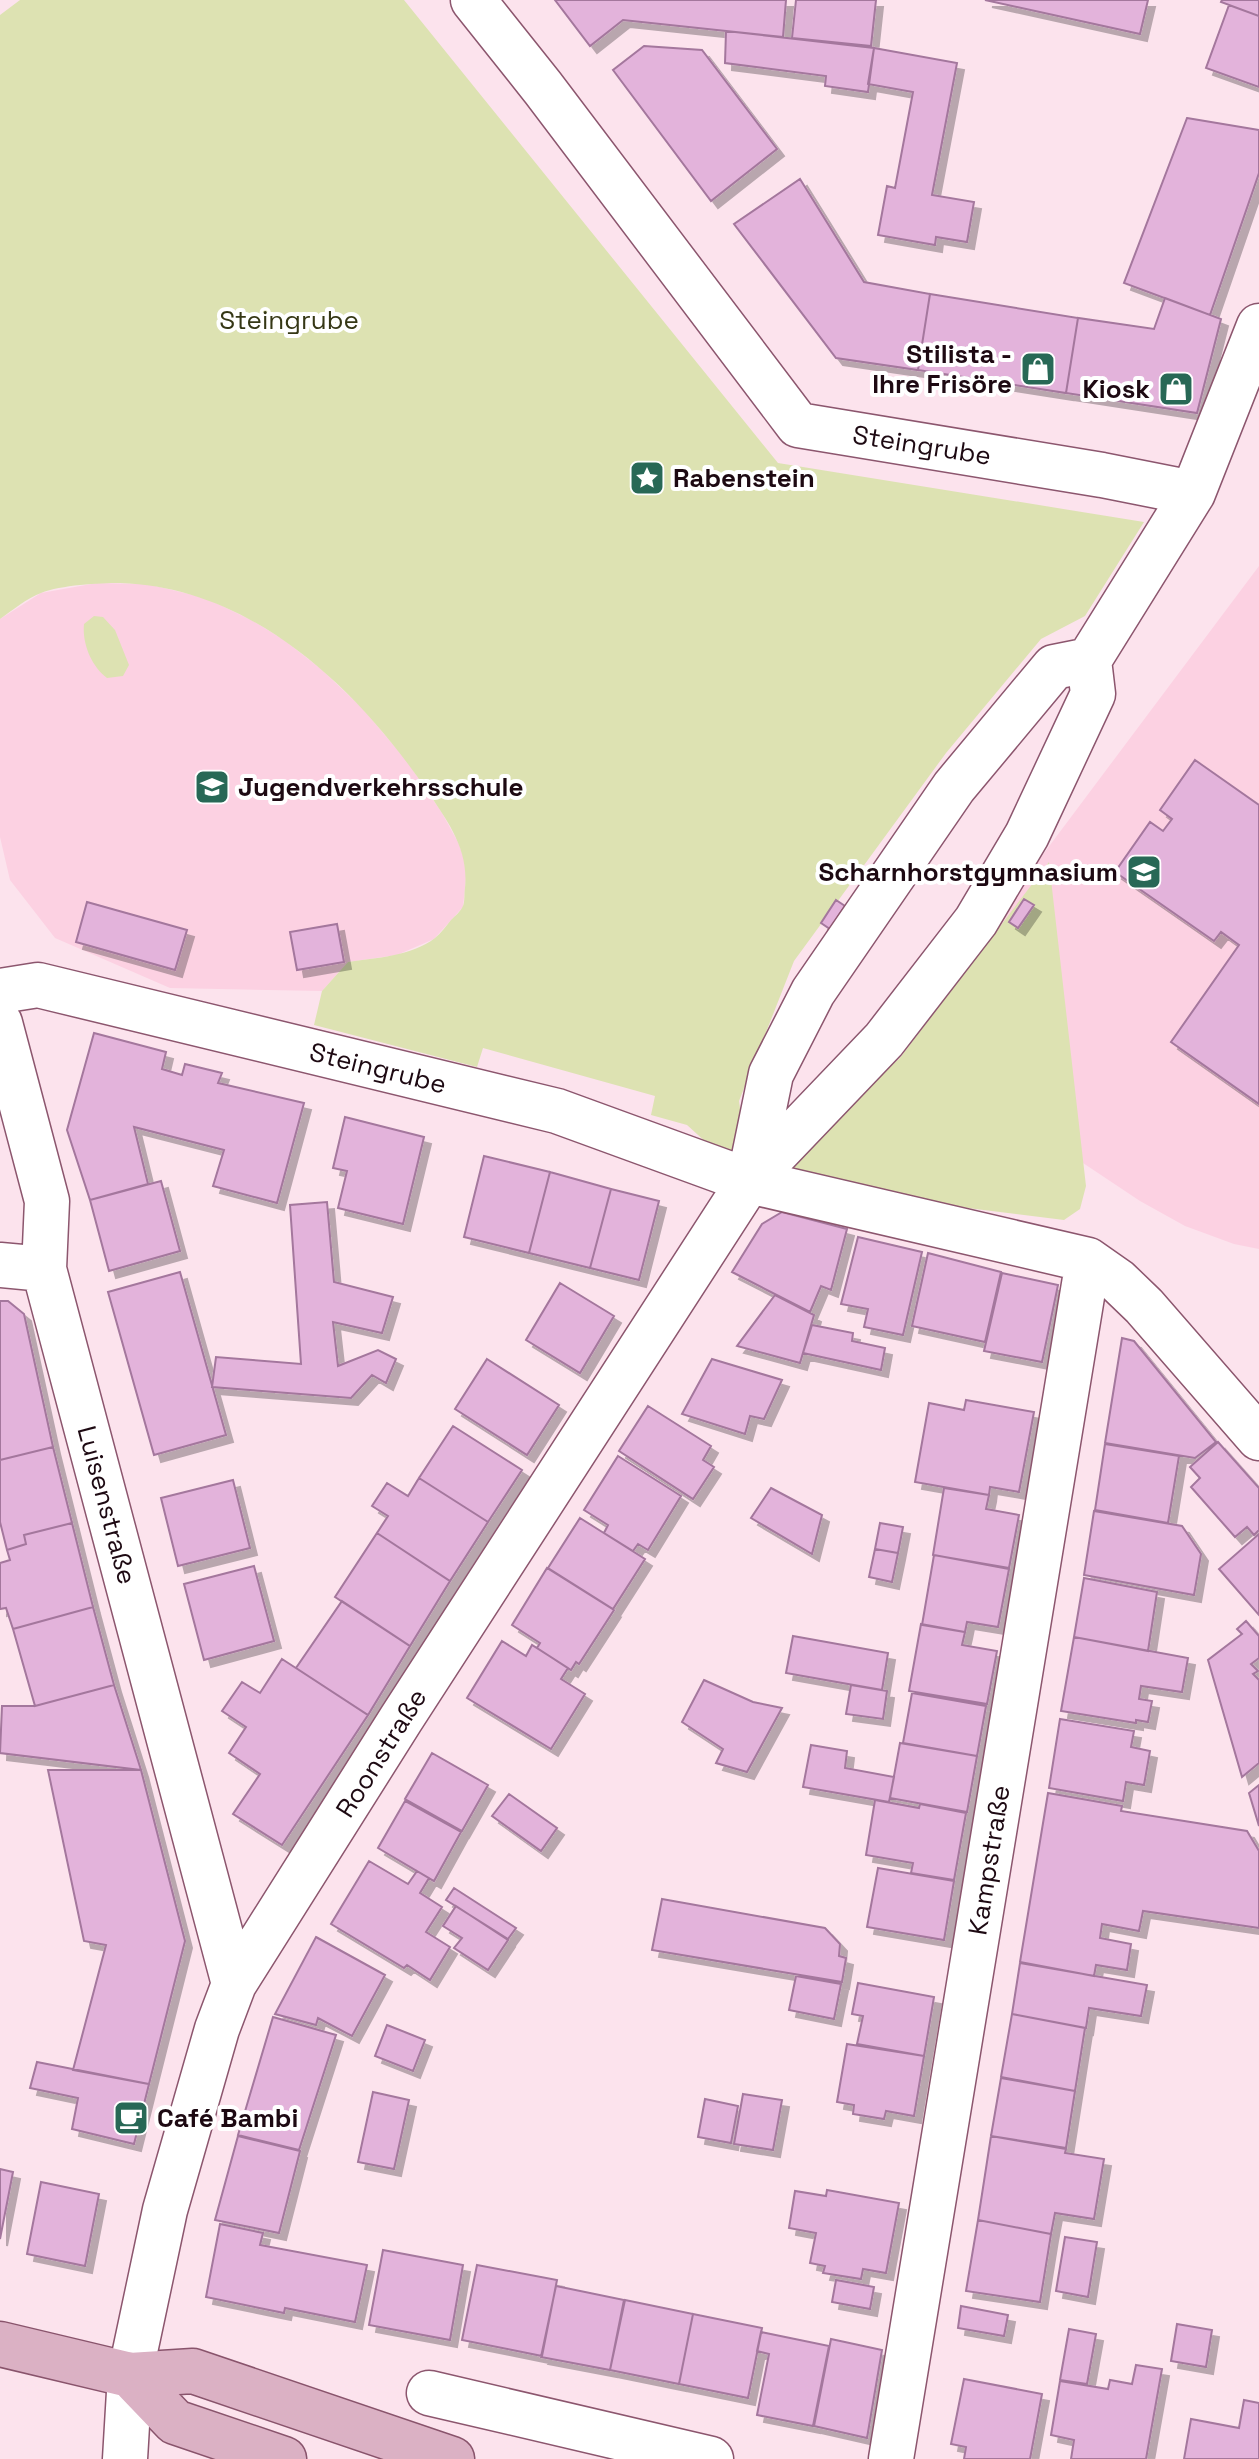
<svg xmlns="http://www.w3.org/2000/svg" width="1259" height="2459" font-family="'Space Grotesk',sans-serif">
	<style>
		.built { fill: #fcd1e2 }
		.green { fill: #dde2b2 }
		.building { fill: #e3b3db; stroke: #a4779d; stroke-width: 2; filter: url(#shadow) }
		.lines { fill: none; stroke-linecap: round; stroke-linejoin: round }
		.minor-casing { stroke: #8c566e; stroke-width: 47 }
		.major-casing { stroke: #89546c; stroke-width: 47 }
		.minor { stroke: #fff; stroke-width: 44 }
		.major { stroke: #dbb1c4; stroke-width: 44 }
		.labels { text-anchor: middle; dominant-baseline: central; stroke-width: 8; stroke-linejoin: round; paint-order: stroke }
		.park-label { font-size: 26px; fill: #353715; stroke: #fff }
		.poi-label { font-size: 26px; font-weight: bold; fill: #1d0912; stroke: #fff; text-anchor: end }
		.street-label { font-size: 26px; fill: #1d0912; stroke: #fff }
	</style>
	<defs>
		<filter id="shadow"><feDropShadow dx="7" dy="7" stdDeviation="0" flood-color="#0004"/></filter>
	</defs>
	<rect width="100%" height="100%" fill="#fce3ed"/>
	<path class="built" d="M1259,566V1249L1234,1244L1185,1226L1140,1201L1083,1163L907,1036Z
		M97,583L147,584L206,598L253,621L284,640L321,669L362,708L406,760L442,813L459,844L467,868L463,907L434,939L397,955L348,962L322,991L170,988L55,938L10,880L0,837V619L41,593Z"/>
	<path class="green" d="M20,0H404L778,463L1144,522L1085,616L1041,639L946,753L794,961L739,1101L750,1181L899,1059L1049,862L1086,1186L1080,1209L1064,1220L749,1181L687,1125L651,1115L655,1096L483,1048L477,1067L314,1025L322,991L348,962C375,958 412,956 435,938C441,933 446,926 451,920C455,916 461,911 463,906C465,902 464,893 465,888C469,848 447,821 426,789C355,686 251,587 120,583C99,583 61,585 41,593C27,598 13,610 0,619V15Z
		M94,616L103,617L115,630L129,665L123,676L107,678C91,666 82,643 84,624Z"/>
	<path class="building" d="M555,0H786L783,37L623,20L590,46Z
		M796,0H876L871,46L792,38Z
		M985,0H1148L1140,34Z
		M1222,0H1259V16L1221,2Z
		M1229,5L1259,16V87L1206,68Z
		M726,31L874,48L868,92L825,86L826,76L725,63Z
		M644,46L702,50L777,149L711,201L613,70Z
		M874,48L957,63L932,195L974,202L967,242L936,237L935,245L878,235L887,186L895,188L913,92L868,84Z
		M1187,118L1259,130V173L1210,315L1124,283Z
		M800,179L864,282L930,294L918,370L836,358L734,224Z
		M930,294L1078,318L1066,393L918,370Z
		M1165,298L1221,319L1197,413L1066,393L1078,318L1154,329Z
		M1195,760L1259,805V1104L1171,1042L1239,945L1221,932L1214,941L1115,872L1150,822L1163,831L1172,819L1160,810Z
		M1024,899L1034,905L1018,928L1009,922Z
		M836,900L845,906L830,929L821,923Z
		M87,902L187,930L175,970L76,942Z
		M337,924L344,962L297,970L290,932Z
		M94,1033L166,1052L162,1069L182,1075L185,1064L222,1073L218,1083L304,1103L277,1203L213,1186L224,1150L134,1127L148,1184L90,1200L67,1130Z
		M345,1117L424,1137L403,1224L338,1208L347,1171L333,1168Z
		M484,1156L550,1172L529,1253L464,1237Z
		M550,1172L611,1189L590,1268L529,1253Z
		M161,1181L180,1251L109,1271L90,1200Z
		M611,1189L659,1201L639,1280L590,1268Z
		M327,1202L334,1282L393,1297L382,1333L333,1322L338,1366L378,1350L396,1359L386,1383L372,1375L351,1398L212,1387L216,1357L301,1364L290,1205Z
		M782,1212L847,1229L831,1290L821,1286L810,1312L732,1272L762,1224Z
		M858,1237L922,1252L903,1335L864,1327L868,1309L841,1304Z
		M928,1253L1001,1272L985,1342L912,1326Z
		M180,1272L226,1435L154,1455L108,1292Z
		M1002,1273L1058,1285L1042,1362L984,1351Z
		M560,1283L614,1316L580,1373L526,1340Z
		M775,1295L814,1315L800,1363L737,1346Z
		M0,1301H8L24,1314L53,1447L0,1460Z
		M812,1325L853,1333L852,1341L885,1348L881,1370L803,1353Z
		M1122,1338L1134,1341L1216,1442L1195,1458L1105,1443Z
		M487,1359L559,1405L527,1455L455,1409Z
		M712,1359L782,1380L764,1419L750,1416L745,1434L682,1414Z
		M966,1400L1034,1412L1019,1492L990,1487L989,1495L915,1482L929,1403L964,1410Z
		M648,1406L711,1446L703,1460L714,1467L693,1499L619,1451Z
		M453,1426L522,1470L488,1522L419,1478Z
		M1218,1442L1259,1488V1530L1254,1535L1247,1527L1235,1537L1191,1487L1200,1478L1190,1467Z
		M1105,1444L1179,1456L1168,1523L1095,1510Z
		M53,1447L72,1523L24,1535L26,1544L7,1550L0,1522V1460Z
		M618,1456L681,1496L648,1550L638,1544L633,1551L604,1533L608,1525L584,1510Z
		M419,1478L488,1522L450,1581L377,1533L388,1516L372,1506L387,1483L408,1496Z
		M233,1480L250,1548L178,1566L161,1498Z
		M771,1488L822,1515L812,1554L751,1518Z
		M944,1488L989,1495L986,1509L1019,1515L1009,1568L933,1555Z
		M1094,1511L1182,1526L1201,1554L1194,1595L1084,1575Z
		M580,1518L645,1559L613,1609L548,1568Z
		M72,1523L93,1607L13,1629L6,1608L0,1609V1563L10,1560L7,1550L26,1544L24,1535Z
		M880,1523L903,1527L898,1553L875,1549Z
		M377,1533L450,1581L410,1646L335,1597Z
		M1259,1534V1615L1219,1569Z
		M875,1549L898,1553L892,1582L869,1577Z
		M934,1555L1009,1569L998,1627L967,1622L965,1632L922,1625Z
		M254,1566L274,1641L204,1660L184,1584Z
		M547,1568L614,1610L579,1664L576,1662L571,1670L537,1648L540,1643L512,1625Z
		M1084,1578L1157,1592L1148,1651L1074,1637Z
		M342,1601L410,1646L368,1715L296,1668Z
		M93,1607L114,1685L35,1706L13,1629Z
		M1246,1621L1259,1636V1658L1251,1664L1258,1671L1253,1674L1259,1680V1763L1242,1777L1208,1660L1242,1634L1237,1629Z
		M921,1624L965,1632L962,1645L997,1651L987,1704L909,1691Z
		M793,1636L888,1653L882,1690L786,1673Z
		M1074,1637L1188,1658L1182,1692L1141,1686L1139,1699L1152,1701L1148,1722L1136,1720V1723L1061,1711Z
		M502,1641L526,1656L532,1645L568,1668L561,1679L585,1694L551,1749L467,1698Z
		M282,1659L368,1715L282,1845L233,1814L260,1774L229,1753L246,1727L222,1711L242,1682L260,1693Z
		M704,1680L753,1702L782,1708L747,1772L716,1763L723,1749L682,1722Z
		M114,1685L141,1770L0,1753L2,1706H35Z
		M851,1685L887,1691L883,1719L846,1714Z
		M912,1693L986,1706L977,1756L903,1743Z
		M1060,1719L1134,1731L1131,1747L1150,1751L1144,1785L1126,1782L1123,1801L1049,1788Z
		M900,1743L977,1756L967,1812L890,1798Z
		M811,1745L847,1751L845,1768L894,1777L889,1802L803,1787Z
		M432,1753L488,1785L462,1831L405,1799Z
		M48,1770H141L185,1941L149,2084L73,2070L106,1945L84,1941Z
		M1259,1785V1826L1249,1793Z
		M1048,1793L1122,1806L1121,1811L1247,1831L1259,1851V1928L1143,1911L1139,1931L1102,1924L1100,1938L1131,1944L1127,1970L1096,1965L1094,1976L1020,1962Z
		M509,1794L557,1828L541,1851L492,1816Z
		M875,1800L919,1808L920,1804L966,1813L954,1880L911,1873L913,1863L866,1855Z
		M405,1801L461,1832L434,1881L378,1848Z
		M369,1861L408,1884L417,1871L429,1878L420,1893L442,1907L426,1932L450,1947L430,1980L407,1965L404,1968L331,1924Z
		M878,1868L954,1881L944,1940L867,1927Z
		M454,1888L516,1928L508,1939L446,1900Z
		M662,1899L825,1928L840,1944L839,1956L846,1958L842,1982L652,1950Z
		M456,1906L508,1940L488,1970L454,1948L462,1938L443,1926Z
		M316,1937L385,1975L352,2036L318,2018L316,2025L275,2014Z
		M1020,1963L1147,1985L1141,2016L1089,2008L1086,2028L1012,2014Z
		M796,1976L841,1984L834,2019L789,2010Z
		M858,1983L934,1997L924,2056L857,2044L863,2016L852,2014Z
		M1012,2014L1085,2028L1075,2091L1001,2077Z
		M273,2017L336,2035L299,2150L238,2135Z
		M387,2025L425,2040L413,2071L375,2056Z
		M847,2044L924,2056L914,2116L886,2111L884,2119L853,2114L854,2105L837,2102Z
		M37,2062L149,2084L134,2144L72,2129L78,2098L30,2088Z
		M1001,2078L1075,2091L1066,2148L991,2136Z
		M373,2092L409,2100L394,2169L358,2162Z
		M743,2094L782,2100L773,2150L734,2144Z
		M705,2099L738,2106L731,2143L698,2137Z
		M238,2136L300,2151L279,2233L215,2220Z
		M991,2136L1066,2149L1065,2153L1104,2159L1094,2219L1055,2213L1051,2234L978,2220Z
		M0,2169L13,2172L0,2239Z
		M41,2182L99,2194L85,2266L27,2254Z
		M827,2190L899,2203L886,2273L863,2269L861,2279L823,2273L825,2266L810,2263L816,2233L789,2228L795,2191L826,2196Z
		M978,2220L1051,2234L1040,2302L966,2291Z
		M220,2224L263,2233L260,2245L367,2265L355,2322L285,2308L284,2313L206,2297Z
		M1065,2237L1097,2242L1088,2297L1056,2291Z
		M383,2250L463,2265L450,2340L369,2325Z
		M477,2265L557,2280L542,2356L462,2340Z
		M836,2280L874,2287L870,2309L832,2302Z
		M556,2286L624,2300L610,2370L541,2357Z
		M625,2300L693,2314L679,2384L610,2370Z
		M961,2306L1008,2315L1004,2336L958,2328Z
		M693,2314L762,2328L748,2398L679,2384Z
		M1177,2324L1212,2330L1206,2367L1171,2361Z
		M1069,2329L1096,2334L1087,2384L1060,2380Z
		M761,2332L829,2346L813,2426L757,2415L769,2354L757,2351Z
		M831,2339L882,2350L867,2438L814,2426Z
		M1136,2365L1162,2369L1146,2459H1071L1074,2440L1051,2435L1060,2381L1108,2389L1110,2380L1132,2384Z
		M964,2379L1042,2394L1030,2459H964L966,2447L951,2444Z
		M1244,2400L1259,2403V2459H1184L1191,2419L1239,2428Z"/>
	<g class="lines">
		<defs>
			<path id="minor" d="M473,0L543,88L798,425L1102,475L1193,493
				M0,991L38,985L557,1111L749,1181L1088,1260L1118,1281L1144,1306L1259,1438
				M0,1023L47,1201L44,1269L234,1984
				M749,1181L771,1074L813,992L954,787L1054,667L1089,660
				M0,1265L44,1269
				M429,2393L711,2459
				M125,2459L130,2375L165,2210L217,2029L234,1984L401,1719L749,1181L884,1040L976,921L1027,835L1093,694L1089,660L1193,493L1259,326
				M891,2459L1088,1260"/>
			<path id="major" d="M0,2344L130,2375L193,2371L452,2459
				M130,2375L175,2422L284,2459"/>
		</defs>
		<use href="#minor" class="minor-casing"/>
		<use href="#major" class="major-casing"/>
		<use href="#minor" class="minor"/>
		<use href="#major" class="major"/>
	</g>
	<defs>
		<symbol id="shop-square" viewBox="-11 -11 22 22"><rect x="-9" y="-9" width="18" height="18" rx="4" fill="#286856" stroke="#fff"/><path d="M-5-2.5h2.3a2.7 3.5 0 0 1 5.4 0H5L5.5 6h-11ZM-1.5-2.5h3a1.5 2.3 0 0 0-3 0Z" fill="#fff"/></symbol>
		<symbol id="sight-square" viewBox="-11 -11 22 22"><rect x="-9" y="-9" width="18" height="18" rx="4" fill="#286856" stroke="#fff"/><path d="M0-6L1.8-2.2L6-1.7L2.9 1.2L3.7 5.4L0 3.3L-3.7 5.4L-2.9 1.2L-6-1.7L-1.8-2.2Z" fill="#fff"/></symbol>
		<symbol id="school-square" viewBox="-11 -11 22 22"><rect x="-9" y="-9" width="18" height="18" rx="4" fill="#286856" stroke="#fff"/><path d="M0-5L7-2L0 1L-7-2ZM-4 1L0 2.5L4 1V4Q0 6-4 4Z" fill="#fff"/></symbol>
		<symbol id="cafe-square" viewBox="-11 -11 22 22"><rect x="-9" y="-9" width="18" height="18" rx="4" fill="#286856" stroke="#fff"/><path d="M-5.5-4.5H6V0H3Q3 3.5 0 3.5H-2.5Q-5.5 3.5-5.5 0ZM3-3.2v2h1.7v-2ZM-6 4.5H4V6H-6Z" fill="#fff"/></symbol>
	</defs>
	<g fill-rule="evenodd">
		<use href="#shop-square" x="1018" y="349" width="40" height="40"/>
		<use href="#shop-square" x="1156" y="369" width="40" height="40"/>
		<use href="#sight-square" x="627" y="458" width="40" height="40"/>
		<use href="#school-square" x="192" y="767" width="40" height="40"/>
		<use href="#school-square" x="1124" y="852" width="40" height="40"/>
		<use href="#cafe-square" x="111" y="2098" width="40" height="40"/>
	</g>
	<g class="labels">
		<g class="park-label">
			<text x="289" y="320">Steingrube</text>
		</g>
		<g class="poi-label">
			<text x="1012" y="354">Stilista -<tspan x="1012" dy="30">Ihre Frisöre</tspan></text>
			<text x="1150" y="389">Kiosk</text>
			<text x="673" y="478" text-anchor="start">Rabenstein</text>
			<text x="238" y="787" text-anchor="start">Jugendverkehrsschule</text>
			<text x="1118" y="872">Scharnhorstgymnasium</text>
			<text x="157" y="2118" text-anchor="start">Café Bambi</text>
		</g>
		<g class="street-label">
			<text transform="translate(922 445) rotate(9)">Steingrube</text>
			<text transform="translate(378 1068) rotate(14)">Steingrube</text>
			<text transform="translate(107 1505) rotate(75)">Luisenstraße</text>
			<text transform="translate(381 1753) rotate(-58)">Roonstraße</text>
			<text transform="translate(989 1860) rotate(-81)">Kampstraße</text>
		</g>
	</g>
</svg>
